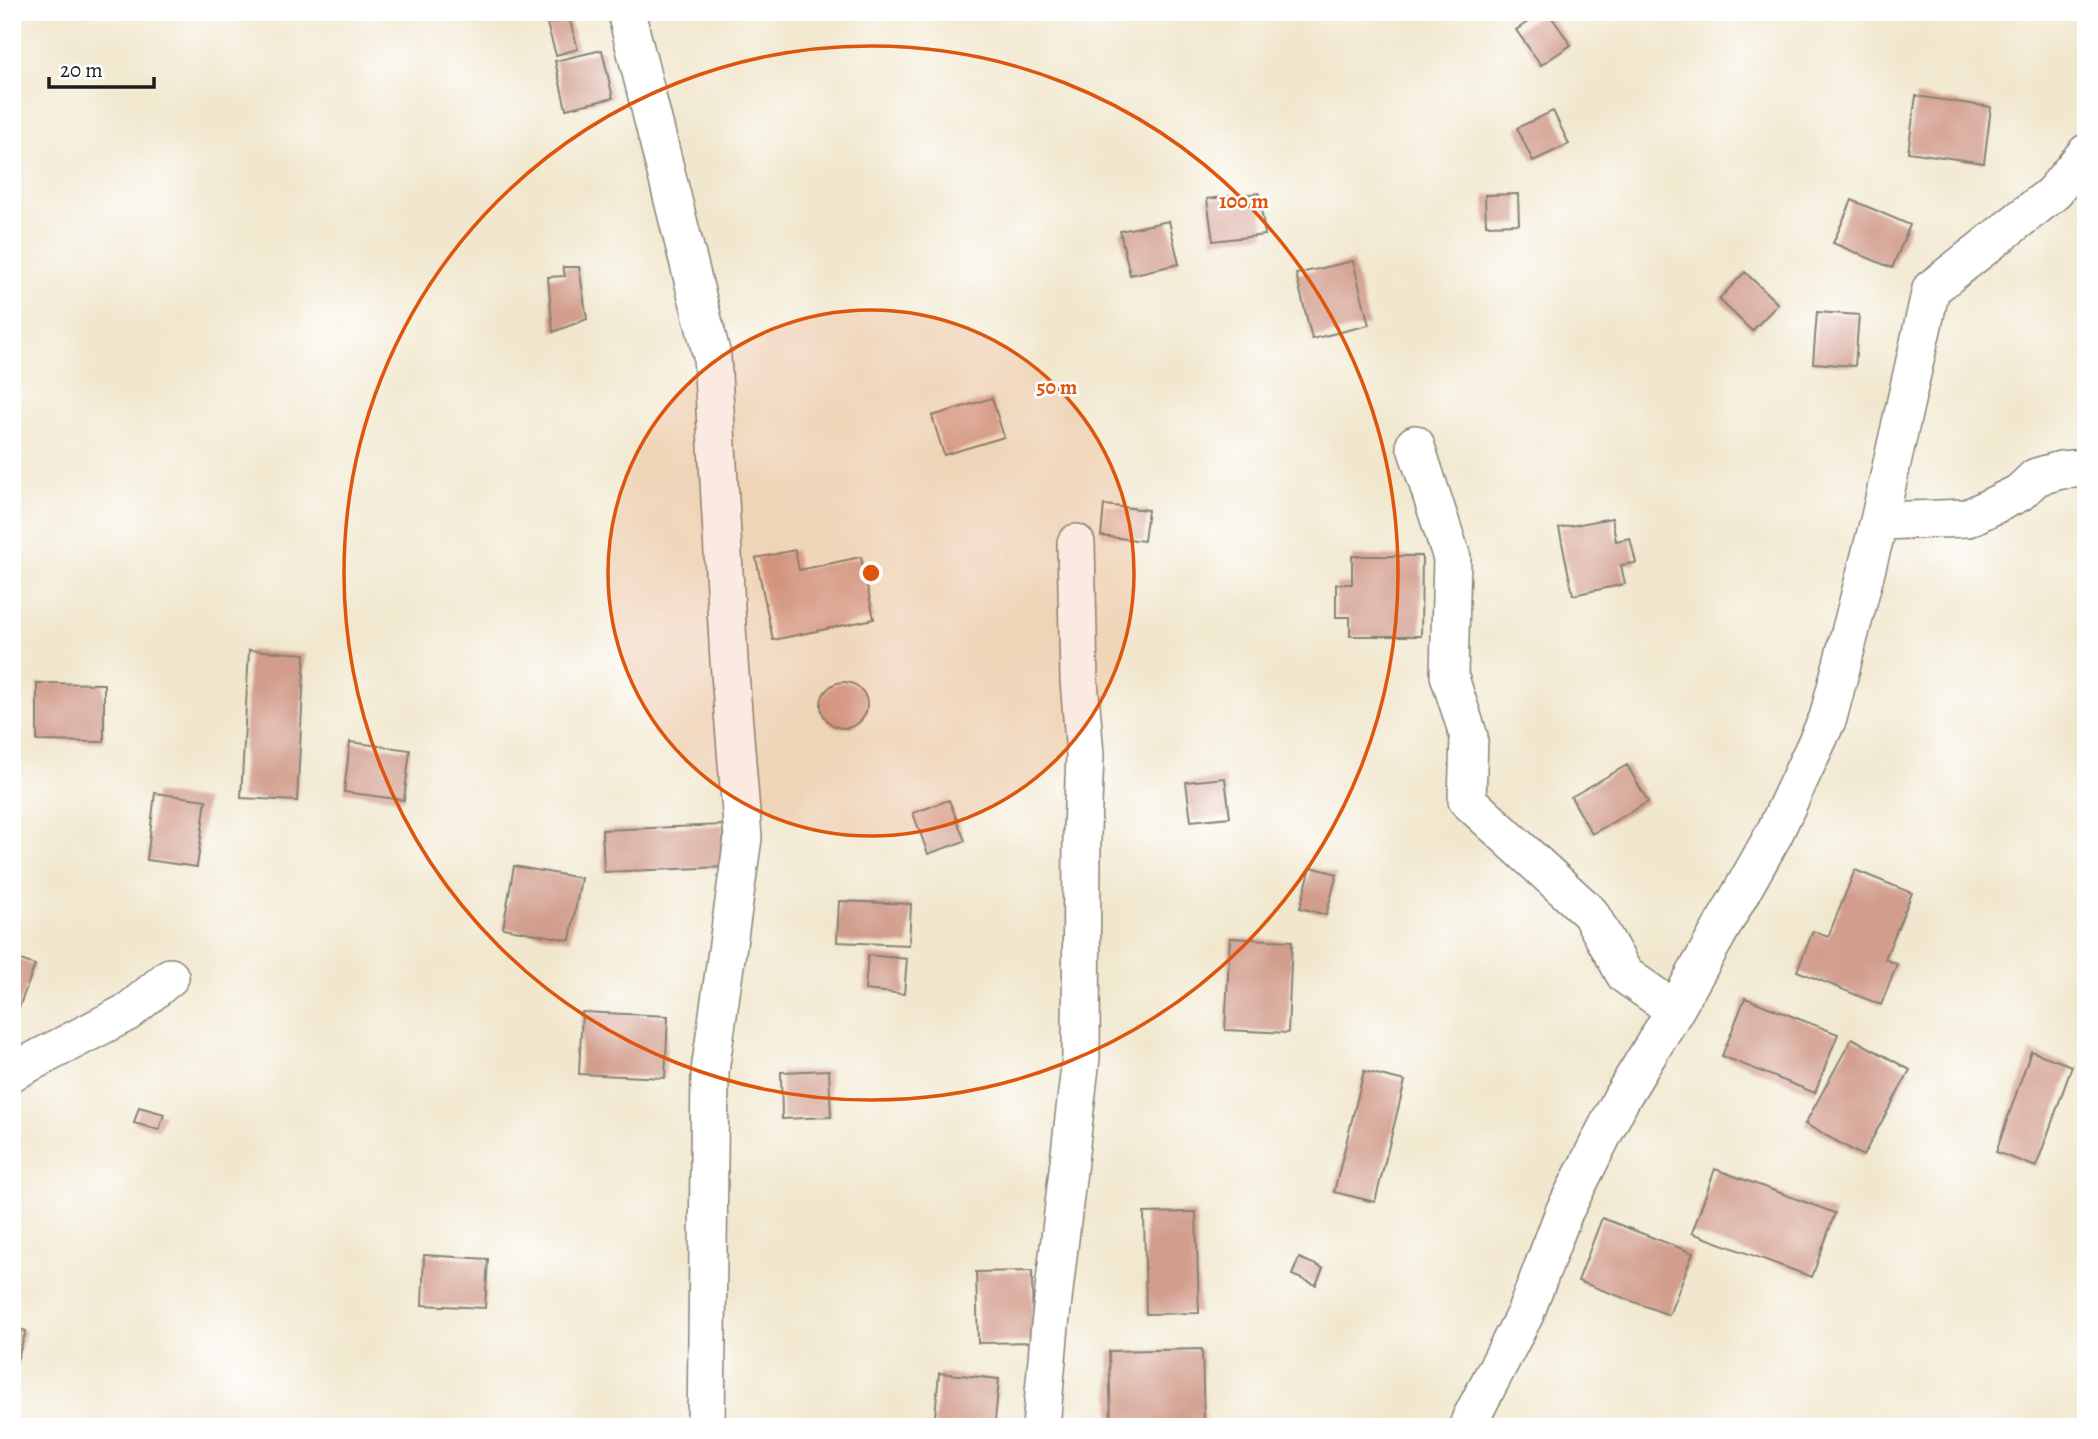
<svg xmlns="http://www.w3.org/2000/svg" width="2098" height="1439" font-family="Alegreya,serif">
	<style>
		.building { fill: #d29d8c }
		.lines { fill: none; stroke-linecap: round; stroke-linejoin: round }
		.minor-casing { stroke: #868275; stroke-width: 40 }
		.minor { stroke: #fff; stroke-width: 37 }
		.ring { fill: none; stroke: #de560d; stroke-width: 3.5 }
		.centre { fill: #de560d; stroke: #fff; stroke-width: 3.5 }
		.ring-label { font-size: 21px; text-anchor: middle; font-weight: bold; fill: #de560d; stroke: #fff; stroke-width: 5; stroke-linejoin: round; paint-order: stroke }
	</style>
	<rect width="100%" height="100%" fill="#fff"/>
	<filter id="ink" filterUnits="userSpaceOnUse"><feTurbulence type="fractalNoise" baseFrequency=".0143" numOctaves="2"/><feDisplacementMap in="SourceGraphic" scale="14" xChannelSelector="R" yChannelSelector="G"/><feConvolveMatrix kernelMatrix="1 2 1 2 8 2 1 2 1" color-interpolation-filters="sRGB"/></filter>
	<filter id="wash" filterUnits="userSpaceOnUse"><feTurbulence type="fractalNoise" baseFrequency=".00686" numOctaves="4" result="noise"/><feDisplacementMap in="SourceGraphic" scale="28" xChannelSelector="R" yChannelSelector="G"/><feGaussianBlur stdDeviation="1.57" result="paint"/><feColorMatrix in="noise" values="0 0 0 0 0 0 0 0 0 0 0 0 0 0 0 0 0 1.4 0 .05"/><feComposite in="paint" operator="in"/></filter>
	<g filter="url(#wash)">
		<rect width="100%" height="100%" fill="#f1e7ce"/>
		<g id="blocks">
			<path class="building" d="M1543,12H1548L1571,45L1541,65L1516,30Z
				M569,18L578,49L556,55L547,24Z
				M602,50L613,98L566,109L555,61Z
				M1916,96L1991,107L1984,163L1908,152Z
				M1553,111L1569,144L1533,161L1517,128Z
				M1259,193L1265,235L1213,241L1207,199Z
				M1518,194L1519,224L1486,225L1485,195Z
				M1852,200L1910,225L1892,268L1833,243Z
				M1169,221L1179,264L1130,275L1120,231Z
				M1353,261L1369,325L1312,339L1296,274Z
				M563,267H579L587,319L553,332L548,277L565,276Z
				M1745,272L1778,304L1752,331L1719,299Z
				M1817,312L1859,315L1855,366L1813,363Z
				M992,398L1004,437L944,455L932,416Z
				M1104,505L1148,510L1144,541L1101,536Z
				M1612,518L1616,541L1630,538L1636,563L1621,565L1625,584L1573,595L1559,528Z
				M795,550L799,570L861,557L874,619L773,640L756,558Z
				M1352,556H1422L1421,636H1350V617H1336V584H1352Z
				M249,650L305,654L297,801L241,798Z
				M821 705a23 23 0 1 1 46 0a23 23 0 1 1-46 0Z
				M37,683L104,684V742L37,741Z
				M350,742L410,750L404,800L344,792Z
				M1627,765L1648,802L1592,834L1571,797Z
				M1225,778L1230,817L1191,821L1186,782Z
				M155,793L206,800L197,867L147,860Z
				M949,800L965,841L928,854L913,813Z
				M723,825L725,867L604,872L602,830Z
				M514,866L581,878L570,940L503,928Z
				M1311,867L1337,874L1326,915L1300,908Z
				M1855,870L1912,893L1885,959L1897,964L1881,1005L1797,971L1813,931L1828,937Z
				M839,901L911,904L909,945L837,942Z
				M1230,938L1292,941L1288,1033L1225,1030Z
				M868,955L907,959L904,994L865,990Z
				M12,957L35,965L15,1018L12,1017Z
				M1745,998L1838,1034L1815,1093L1722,1056Z
				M582,1012L668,1016L665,1078L579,1074Z
				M1852,1038L1910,1070L1863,1156L1805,1124Z
				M2031,1051L2072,1066L2036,1167L1996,1152Z
				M829,1070L831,1117L782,1119L781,1072Z
				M1364,1071L1405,1081L1375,1202L1334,1192Z
				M139,1107L164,1114L159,1130L134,1123Z
				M1715,1169L1835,1213L1812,1277L1692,1233Z
				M1196,1212L1199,1313L1146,1314L1144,1213Z
				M1602,1218L1693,1253L1669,1315L1578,1281Z
				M424,1255L488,1259L485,1308L422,1305Z
				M1299,1258L1323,1268L1316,1285L1292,1275Z
				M1032,1271L1033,1342L978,1343L976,1272Z
				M12,1327L26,1331L13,1373L12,1372Z
				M1202,1349L1204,1422L1111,1425L1109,1351Z
				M939,1373L999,1379L995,1421L984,1420V1427H934Z"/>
		</g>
	</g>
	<g filter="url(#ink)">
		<use href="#blocks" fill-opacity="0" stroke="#868275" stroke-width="2"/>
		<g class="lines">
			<defs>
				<path id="minor" d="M626,12L712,356L729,661L743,838L710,1071L706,1427
					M1415,444L1452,558L1449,675L1469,737L1467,800L1590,913L1625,975L1675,1010
					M1879,521L1968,518L2019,493L2036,477L2061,470L2086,468
					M12,1072L128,1012L170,977
					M1041,1427L1050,1325L1081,1058L1082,830L1085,755L1079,680L1076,543
					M1470,1427V1420L1525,1314L1564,1212L1622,1097L1675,1010L1774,834L1828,718L1879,521L1931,289L2052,194L2086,153"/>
			</defs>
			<use href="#minor" class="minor-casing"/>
			<use href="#minor" class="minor"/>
		</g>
	</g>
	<circle cx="871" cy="573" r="263" fill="#de560d" fill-opacity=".12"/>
	<g class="ring">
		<circle cx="871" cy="573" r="263"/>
		<circle cx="871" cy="573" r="527"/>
	</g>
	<circle cx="871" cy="573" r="10" class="centre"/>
	<g class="ring-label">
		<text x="1244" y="208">100 m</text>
		<text x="1057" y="394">50 m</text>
	</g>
	<rect width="2098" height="1439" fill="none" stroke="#fff" stroke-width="42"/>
	<path d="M49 77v10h105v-10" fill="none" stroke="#1c1c1c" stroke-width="3.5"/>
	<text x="60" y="77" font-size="21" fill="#1c1c1c" stroke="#ffffff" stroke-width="5" paint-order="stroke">20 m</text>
</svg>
